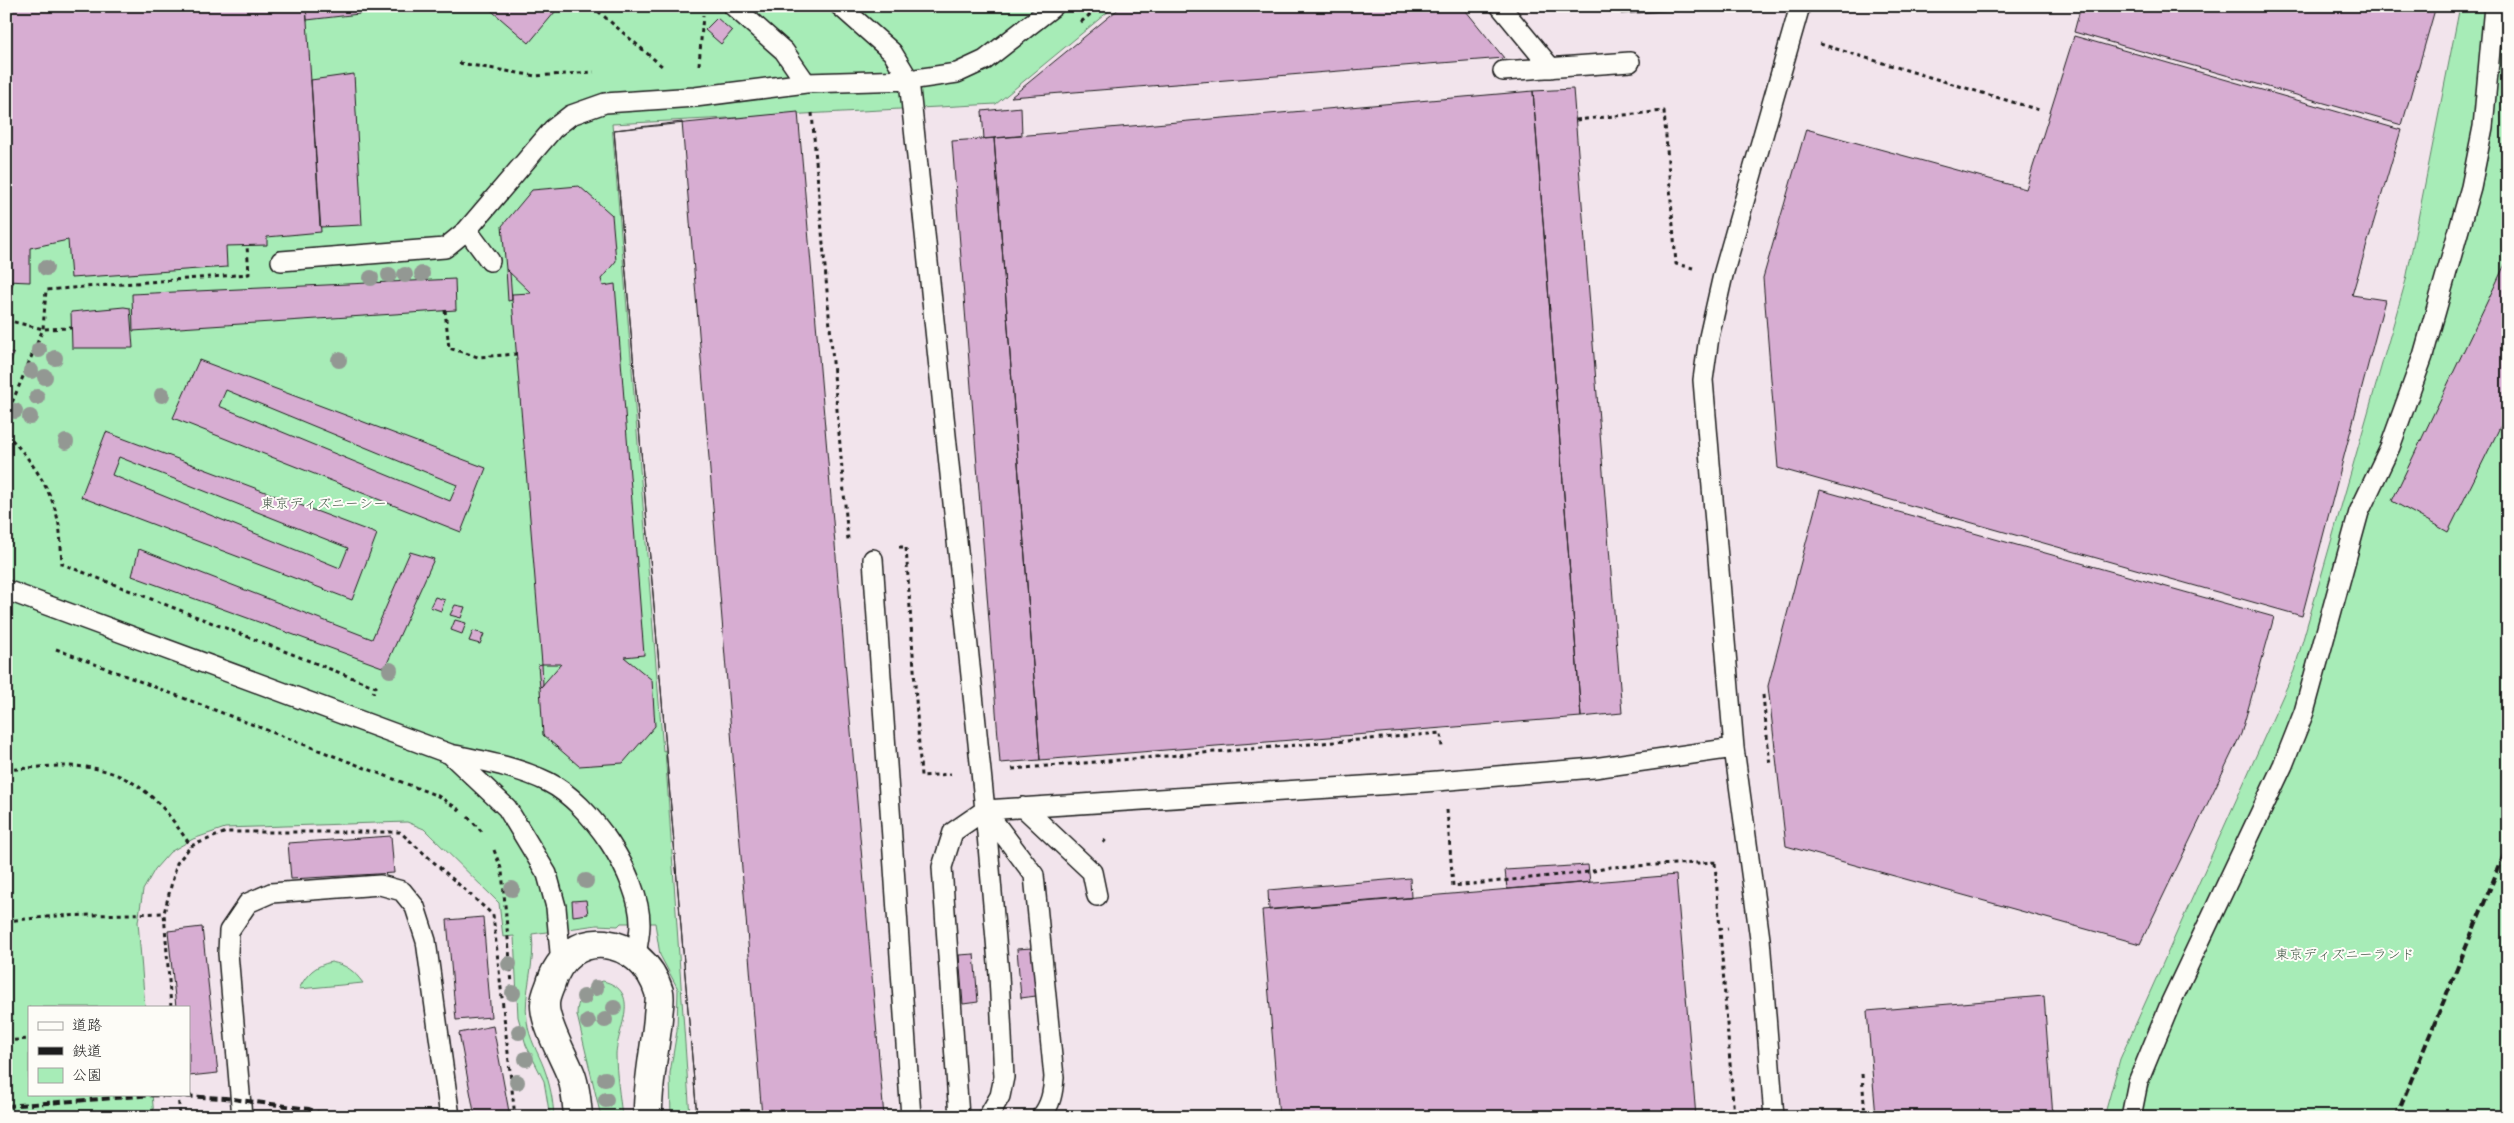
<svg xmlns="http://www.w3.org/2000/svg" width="2514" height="1123" font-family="'Balsamiq Sans','Klee One',sans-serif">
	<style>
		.green { fill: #a7ecb7; stroke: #62846a }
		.building { fill: #d7add2; stroke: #1c1c1c; fill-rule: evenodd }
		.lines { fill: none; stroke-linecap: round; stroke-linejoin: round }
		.lane-casing { stroke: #1c1c1c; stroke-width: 22 }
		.street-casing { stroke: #1c1c1c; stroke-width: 31 }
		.path { stroke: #1c1c1c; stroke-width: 3; stroke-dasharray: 4 4; stroke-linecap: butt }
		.lane { stroke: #fdfcf7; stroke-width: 19 }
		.street { stroke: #fdfcf7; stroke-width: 28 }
		.rail { stroke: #1c1c1c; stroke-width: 4; stroke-dasharray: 8 4; stroke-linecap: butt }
		.tree { fill: #939893 }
		.labels { text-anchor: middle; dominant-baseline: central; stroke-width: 4; stroke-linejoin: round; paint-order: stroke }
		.park-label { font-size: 14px; fill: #465a4a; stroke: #fdfcf7 }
	</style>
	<rect width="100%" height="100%" fill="#f2e4ec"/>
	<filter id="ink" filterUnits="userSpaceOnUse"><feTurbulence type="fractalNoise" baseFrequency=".02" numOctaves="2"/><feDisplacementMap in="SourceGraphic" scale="10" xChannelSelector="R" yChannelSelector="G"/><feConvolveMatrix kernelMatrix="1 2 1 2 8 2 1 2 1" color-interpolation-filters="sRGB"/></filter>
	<g filter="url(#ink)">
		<path class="green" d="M6,6H1115L996,104L612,124L663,751L665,750L690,1117H671L670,1073L677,1031L678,989L660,955L655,923H621L618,926L597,925L532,934C536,964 523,992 527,1021C529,1039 538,1052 544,1068C550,1084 553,1100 554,1117H550L544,1081L526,1045L518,1017L514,936L503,937L499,903L424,829L407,822L225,828L193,839L170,852L155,869L143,890L138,922L145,1007H29V1094H152L154,1117H6Z
			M2460,6H2508V1117H2104L2120,1059L2294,671L2406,280Z
			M331,962C347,965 354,971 363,983L299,989C307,973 315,966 331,962Z
			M603,981C643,991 617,1029 616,1054C616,1075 620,1096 622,1117H601L577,1015C577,997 586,986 603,981Z"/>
		<path class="building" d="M6,6H306L321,232L267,237V245L226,246L227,267L71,278L68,240L30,248V282L6,281Z
			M306,6H359V14L307,20Z
			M486,6H560L529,43Z
			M1122,6H1462L1504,58L1011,97Z
			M1620,6H1736L1621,14Z
			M2081,6H2436L2402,125L2074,32Z
			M717,18L732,31L721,44L705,30Z
			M2074,36L2401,130L2352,295L2385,300L2302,616L1778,468L1763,278L1806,129L2026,189Z
			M354,74L362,225L320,227L311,80Z
			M1573,89L1622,713L1581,717L1533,91Z
			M1533,91L1581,717L1040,760L994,138Z
			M1021,107L1022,136L984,139L982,111Z
			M798,112L884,1117H697L614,130Z
			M682,122L762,1117H697L614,130Z
			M994,138L1040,760L1000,763L952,141Z
			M579,186L612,215L616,261L601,279L603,286L615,284L644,655L624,657L652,680L655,726L623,763L579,766L543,735L540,688L561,664H542L512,300V294L531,293L506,269L502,226L532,190Z
			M2508,258V411L2448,532L2392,501Z
			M506,269L510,273L512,300L508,301Z
			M455,279L456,310L133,331L132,294Z
			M6,281L13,283L6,300Z
			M124,307L130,308L133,348H72L71,312Z
			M6,351L14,354L7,372H6Z
			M199,360L486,468L461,532L173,418ZM226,390L457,485L450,501L219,406Z
			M106,432L377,534L352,600L81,497ZM119,457L348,548L340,568L112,475Z
			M1820,490L2274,617L2241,734L2140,944L1786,846L1768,686Z
			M139,549L372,639L410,552L434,559L385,668L132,576Z
			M435,597L445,600L441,611L430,607Z
			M455,605L465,607L461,618L450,615Z
			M455,620L466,623L462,634L451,630Z
			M473,631L484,634L480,644L469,641Z
			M542,664L543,685L540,688L538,665Z
			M391,836L394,873L291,879L288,843Z
			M1588,865L1590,882L1507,889L1505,870Z
			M1676,875L1696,1117H1279L1262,910Z
			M1410,878L1411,898L1269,910L1268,890Z
			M586,900L588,914L573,916L572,901Z
			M483,917L491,1017L456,1020L447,920Z
			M202,927L218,1073L189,1076V1007H176L168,931Z
			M1032,948L1036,996L1021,998L1017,949Z
			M974,954L978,1002L963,1004L959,955Z
			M2044,996L2053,1117H1876L1867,1011Z
			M493,1026L510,1117H475L459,1033Z
			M225,1112V1117H187V1116Z"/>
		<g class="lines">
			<defs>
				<path id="lane" d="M733,6L784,51L806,83
					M840,6L892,52L909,80L985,810L999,975L1004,1077L1000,1096L988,1117
					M1500,6L1551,68
					M1503,71L1630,62
					M467,230L490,261
					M281,261L445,248L467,230L553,129L571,115L605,103L695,97L806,83L909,80L957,73L985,60L1054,6
					M873,559L911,1117
					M6,590L450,754
					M1023,807L1092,872L1097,896
					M985,810L1034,875L1054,1077C1053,1092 1051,1105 1041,1117
					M561,964L556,907L547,874L507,808L450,754C483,761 517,767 548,782C590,803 640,876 640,924C640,935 637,946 636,957
					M242,1117L228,953L229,931L248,903L271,893L380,885L402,891L415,907L426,941L450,1117
					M959,1117L942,867L953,832L985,810L1425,782L1594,768L1734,748
					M1774,1117L1760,939L1734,748L1703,380L1709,337L1723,275L1800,6
					M2131,1117L2138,1082L2171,1002L2283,765L2304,712L2359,512L2390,447L2423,356L2471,187L2483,127L2494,6"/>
				<path id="street" d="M578,1117C577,1104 576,1088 571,1075C564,1057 544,1023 545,1004C545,998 548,991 550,986C568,923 642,935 659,992C661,999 658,1010 658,1018C655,1051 647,1084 648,1117"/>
			</defs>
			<use href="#lane" class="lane-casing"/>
			<use href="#street" class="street-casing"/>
			<path class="path" d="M592,6L663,67
				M1081,22L1100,6
				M1820,44L2039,110
				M459,63L536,76L594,72
				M699,65L703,15
				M812,113L848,540
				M1576,120L1664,111L1676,264L1693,268
				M445,310L449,348L478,357L517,354
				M6,320L43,329L71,328
				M6,417L43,329L46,290L249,274L247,246
				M6,434C30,457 53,491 59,525C61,537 61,551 62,564L376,687L373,693
				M899,547H906L921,776L951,774
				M56,649L438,796L463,812
				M1763,695L1770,766
				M1012,769L1441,733L1442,749
				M6,770C63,765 110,757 155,800C169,813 180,831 191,846
				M1447,810L1453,886L1589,872L1611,867L1719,862
				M468,817L484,834
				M1103,843L1108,837
				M494,850L502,871L512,984
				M1715,863L1734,1117
				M6,921L57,916L164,913
				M1719,929L1728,928
				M171,1007L164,913L177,863L191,846L226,832H400L493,915L515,1117
				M6,1041L29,1039
				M1862,1074L1865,1117
				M178,1094L180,1117"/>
			<use href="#lane" class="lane"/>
			<use href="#street" class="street"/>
			<path class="rail" d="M6,1106L154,1095L225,1098L309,1109L329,1117
				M2396,1117L2508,845"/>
		</g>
		<g class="tree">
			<circle cx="46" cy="268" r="8"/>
			<circle cx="422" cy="274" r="8"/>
			<circle cx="389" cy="275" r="8"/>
			<circle cx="405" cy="275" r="8"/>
			<circle cx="371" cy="278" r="8"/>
			<circle cx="39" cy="350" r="8"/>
			<circle cx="55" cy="358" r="8"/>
			<circle cx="339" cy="360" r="8"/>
			<circle cx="31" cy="371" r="8"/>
			<circle cx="45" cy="377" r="8"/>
			<circle cx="162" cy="395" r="8"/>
			<circle cx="37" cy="397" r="8"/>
			<circle cx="15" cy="411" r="8"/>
			<circle cx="30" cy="417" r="8"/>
			<circle cx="66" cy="442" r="8"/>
			<circle cx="390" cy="670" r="8"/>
			<circle cx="586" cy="881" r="8"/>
			<circle cx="512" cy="889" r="8"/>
			<circle cx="509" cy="964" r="8"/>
			<circle cx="596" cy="988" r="8"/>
			<circle cx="513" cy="993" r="8"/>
			<circle cx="584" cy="997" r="8"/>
			<circle cx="614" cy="1008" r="8"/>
			<circle cx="605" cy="1020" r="8"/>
			<circle cx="588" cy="1022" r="8"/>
			<circle cx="519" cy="1032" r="8"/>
			<circle cx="526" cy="1059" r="8"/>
			<circle cx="605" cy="1079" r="8"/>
			<circle cx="517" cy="1082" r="8"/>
			<circle cx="606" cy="1100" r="8"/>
		</g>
	</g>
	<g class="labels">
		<g class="park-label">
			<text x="324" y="503">東京ディズニーシー</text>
			<text x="2345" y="954">東京ディズニーランド</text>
		</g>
	</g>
	<rect width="2514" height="1123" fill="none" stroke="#fdfcf7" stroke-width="25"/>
	<rect x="12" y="12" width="2489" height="1098" fill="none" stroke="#1c1c1c" stroke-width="2" filter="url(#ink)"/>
	<rect x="28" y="1006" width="162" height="90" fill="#fdfcf7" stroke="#a3a29f"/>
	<rect x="38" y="1022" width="25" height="8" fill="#fdfcf7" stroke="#a3a29f"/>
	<text x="72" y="1030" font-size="15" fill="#1c1c1c">道路</text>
	<rect x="38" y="1047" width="25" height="8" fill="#1c1c1c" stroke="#a3a29f"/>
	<text x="72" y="1056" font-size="15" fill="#1c1c1c">鉄道</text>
	<rect x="38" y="1068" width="25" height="15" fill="#a7ecb7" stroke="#a3a29f"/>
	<text x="72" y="1080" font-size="15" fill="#1c1c1c">公園</text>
</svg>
